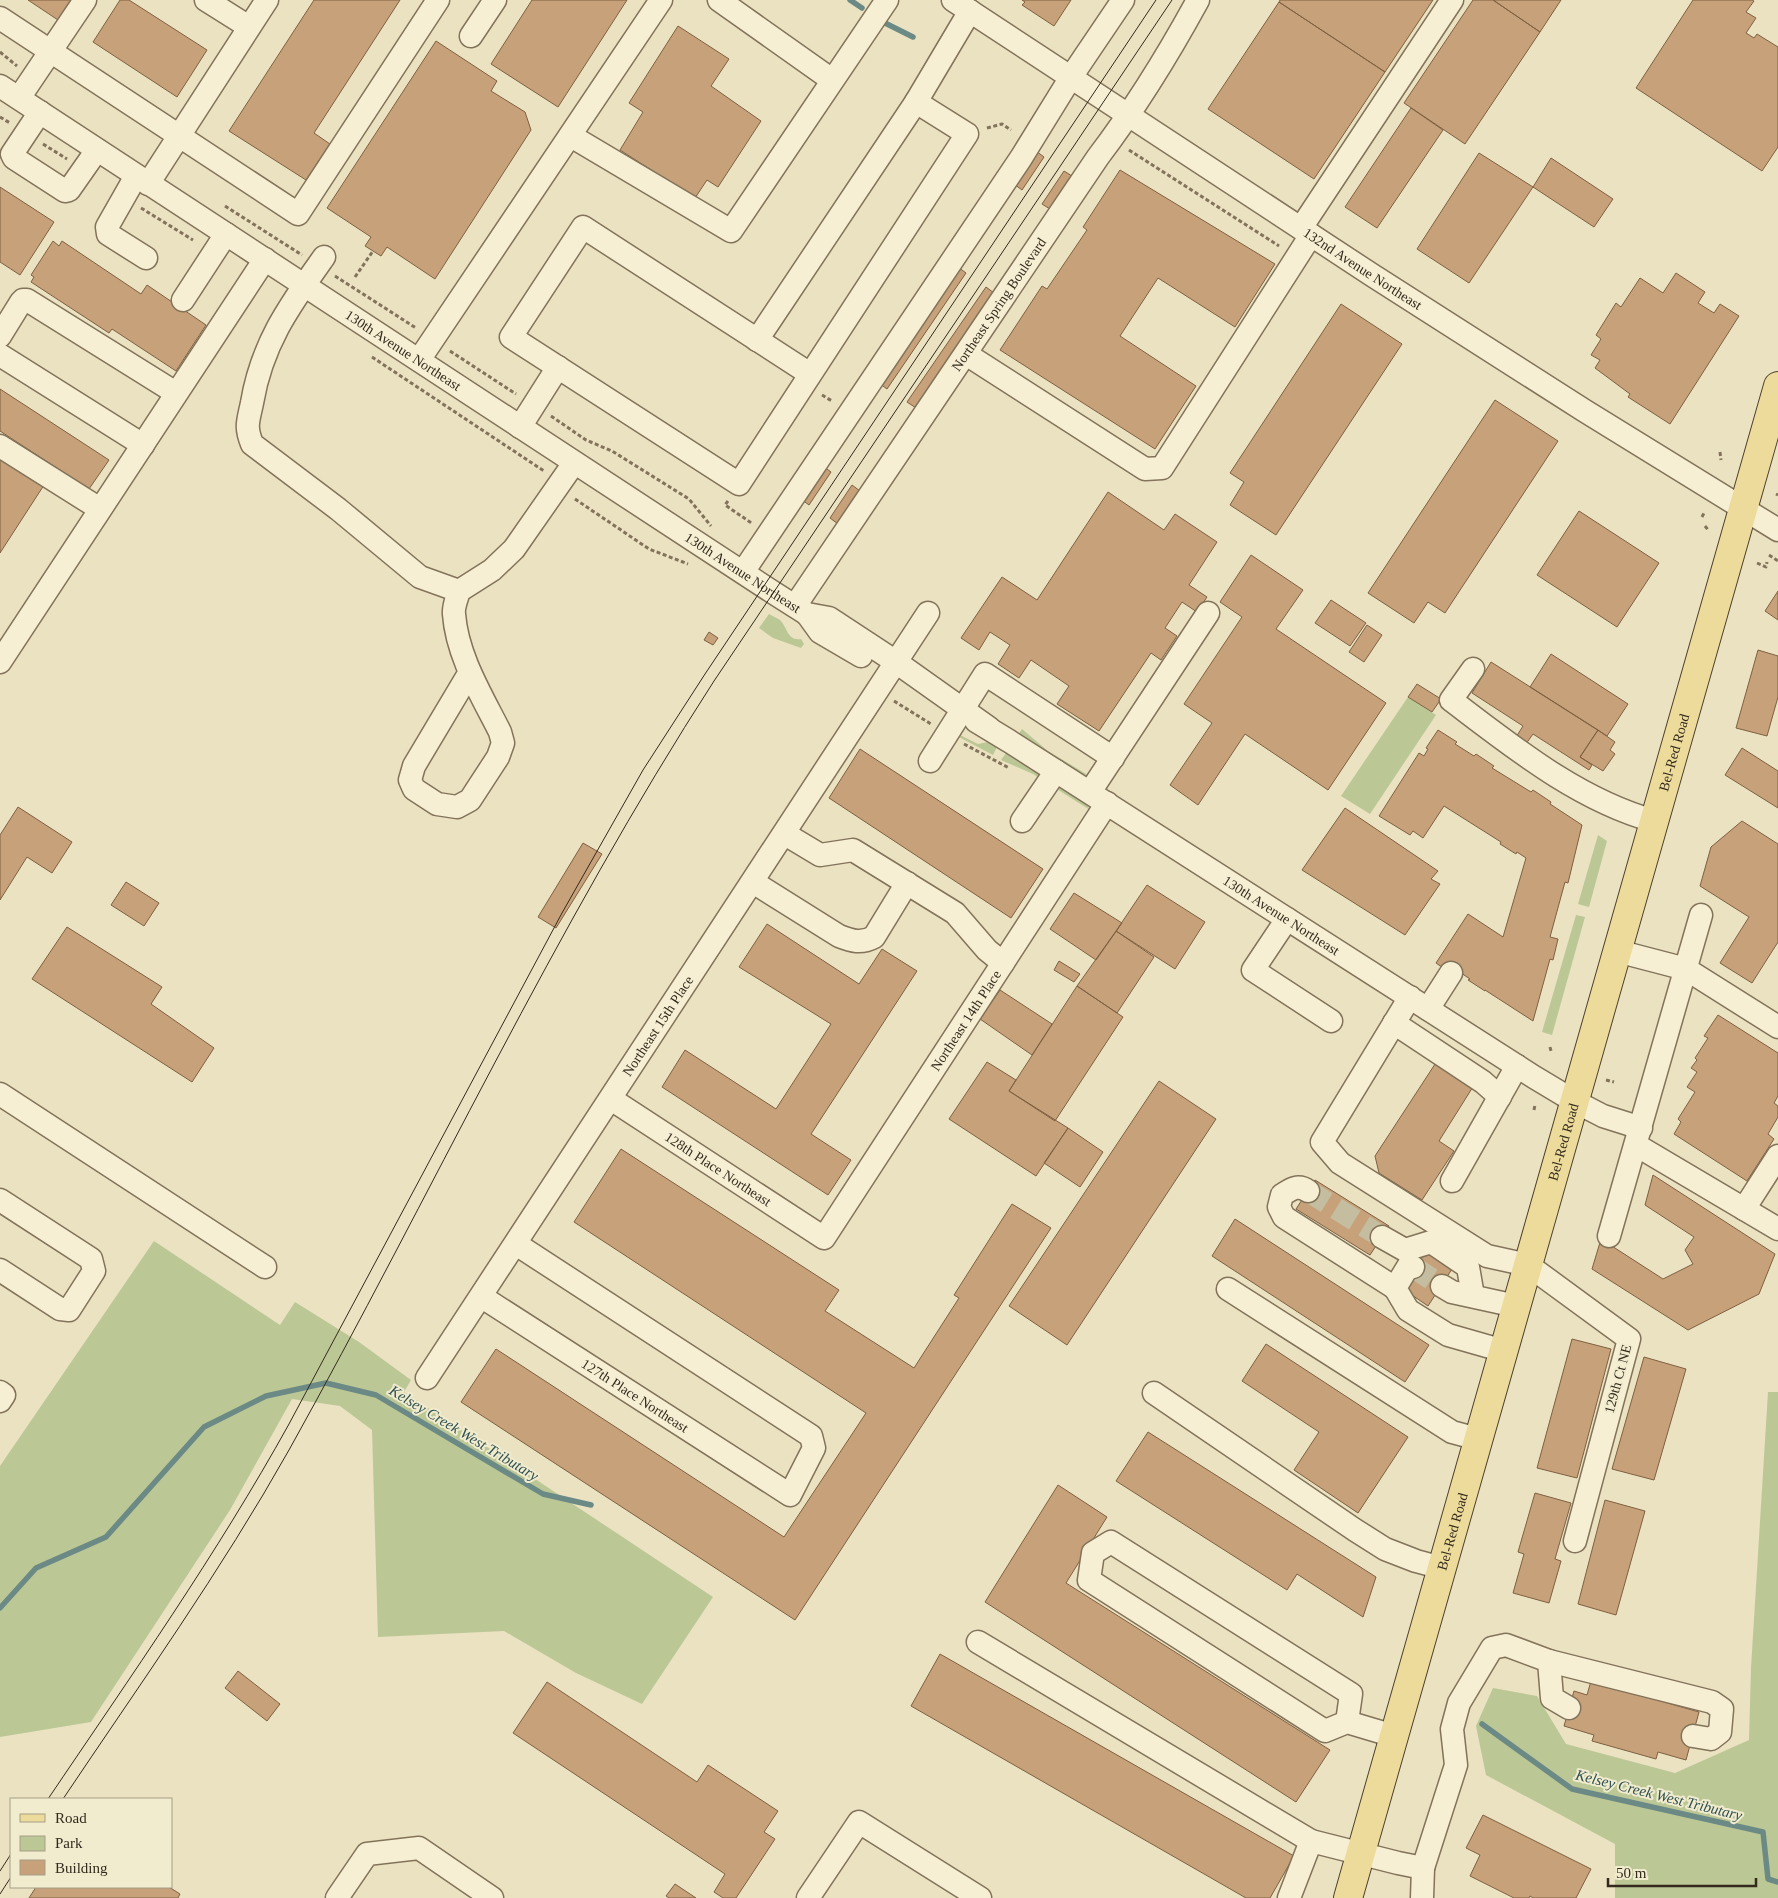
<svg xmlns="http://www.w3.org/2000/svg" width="1778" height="1898" font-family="Georgia,serif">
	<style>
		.green { fill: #bcc796 }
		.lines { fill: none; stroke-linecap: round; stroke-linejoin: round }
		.stream { stroke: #6b8a85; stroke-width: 5.5 }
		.building { fill: #c6a179; stroke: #7f6041 }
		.minor-tunnel { stroke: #c5bda0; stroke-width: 22; stroke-dasharray: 22 11; stroke-linecap: butt }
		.minor-casing { stroke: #82735a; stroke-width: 25 }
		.major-casing { stroke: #50412e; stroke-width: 30 }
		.path { stroke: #82735a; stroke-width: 3; stroke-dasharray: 4 2.5; stroke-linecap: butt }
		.minor { stroke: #f6efd3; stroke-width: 22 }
		.major { stroke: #ecdb9a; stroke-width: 28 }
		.tram { stroke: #332a1d; stroke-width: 1 }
		.labels { text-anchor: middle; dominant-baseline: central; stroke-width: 4; stroke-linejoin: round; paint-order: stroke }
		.street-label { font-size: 14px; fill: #332a1d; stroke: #f2eccf }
		.water-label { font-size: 15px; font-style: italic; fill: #2d5052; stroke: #f2eccf }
	</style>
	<rect width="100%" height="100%" fill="#eae2c1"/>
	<path class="green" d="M769,614C772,616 777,618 780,620C788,628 787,641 801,639L804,644L801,648L773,638L759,628Z
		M1408,697L1436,715L1370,814L1341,796Z
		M1022,729L1048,751L1088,775L1080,774L1018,735Z
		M960,735L978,744L988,742L997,747L993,755L957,736Z
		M1006,753L1087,805L1090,810L1033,774L1001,760Z
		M1598,835L1607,841L1589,907L1578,904Z
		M1576,915L1585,917L1552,1035L1542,1032Z
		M154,1241L280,1325L295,1302L359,1342L411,1380L404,1392L713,1597L642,1704L576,1673L504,1631L378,1637L372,1430L340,1406L292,1399L230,1510L91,1722L0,1737V1466Z
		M1768,1392H1778V1898H1615V1844L1486,1775L1476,1726L1493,1688L1537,1696L1566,1744L1675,1773L1749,1740L1751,1668Z"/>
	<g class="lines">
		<path class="stream" d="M850,0L862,8
			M881,21L913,37
			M0,1608L36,1568L106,1537L204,1427L266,1396L326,1383L376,1395L543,1494L591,1505
			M1482,1724L1572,1789L1763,1832L1768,1879L1778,1882"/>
	</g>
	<path class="building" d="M28,0H75L61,22Z
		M120,0H129L207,50L177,97L93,42Z
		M314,0H400L314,133L330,144L306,180L229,131Z
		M532,0H627L558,107L491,64Z
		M1022,0H1071L1054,26L1022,5L1025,2Z
		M1280,0H1433L1385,72L1279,2Z
		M1473,0H1493L1540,32L1465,144L1404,103Z
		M1493,0H1561L1540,32Z
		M1693,0H1752L1754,1L1746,12L1756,18L1746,33L1754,38L1757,34L1778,47V147L1762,171L1636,88Z
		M1279,2L1385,72L1314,179L1208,109Z
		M678,26L729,59L711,86L761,121L718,187L707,180L695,198L620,150L643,112L629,103Z
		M436,41L497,81L491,91L525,112L531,130L435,279L387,247L381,256L365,246L371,237L327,208Z
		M1411,108L1443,130L1377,228L1345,207Z
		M1036,151L1044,157L1022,190L1014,184Z
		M1479,153L1533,187L1469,283L1417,249Z
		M1551,158L1613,199L1594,227L1533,187Z
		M1120,170L1275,264L1235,327L1158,278L1120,336L1196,386L1155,449L1000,350L1042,286L1047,289L1087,230L1083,227Z
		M1064,171L1072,176L1050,209L1042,204Z
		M0,187L54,222L20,275L0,262Z
		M53,241L59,246L62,241L141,294L147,285L206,325L176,371L112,329L109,333L31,282L34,277L31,275Z
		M958,267L966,273L887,389L879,383Z
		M1676,273L1705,292L1698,303L1714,313L1720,304L1739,316L1670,424L1628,397L1630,394L1595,368L1600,360L1591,355L1601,339L1596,335L1616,303L1621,307L1640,278L1663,293Z
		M986,287L994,293L916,408L907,402Z
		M1341,304L1402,344L1276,535L1230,505L1244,482L1230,473Z
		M0,389L109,460L89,489L0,431Z
		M1495,400L1558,441L1445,613L1428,602L1414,623L1368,593Z
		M0,453L46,482L0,553Z
		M823,466L831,472L809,505L801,499Z
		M852,485L860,491L838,524L830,518Z
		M1108,492L1164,530L1175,514L1217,542L1189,585L1207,597L1197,612L1182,602L1165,628L1177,636L1161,660L1151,653L1099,731L1057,704L1069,686L1031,660L1019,678L998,664L1010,645L990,632L979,650L961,638L1002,577L1037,600Z
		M1579,511L1659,563L1617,627L1537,575Z
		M1251,555L1303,590L1276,629L1386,703L1328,790L1245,734L1198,805L1170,785L1212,723L1184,704L1242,617L1220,602Z
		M1778,591V620L1765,611Z
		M1331,600L1366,623L1350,646L1315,623Z
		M1367,625L1382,635L1364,662L1349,652Z
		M709,632L718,638L713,645L704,640Z
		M1758,650L1778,656V697L1767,736L1736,728Z
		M1551,654L1628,704L1607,736L1530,687Z
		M1491,662L1598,730L1580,757L1592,765L1589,770L1533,734L1523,748L1513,742L1523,726L1472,693Z
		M1417,684L1441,699L1432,712L1408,697Z
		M1438,730L1457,742L1455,744L1474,756L1476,754L1494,766L1492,768L1531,792L1533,790L1551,802L1550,804L1582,825L1568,883L1565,882L1550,937L1558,939L1553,960L1550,959L1533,1021L1485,990V991L1468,980L1470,979L1461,973L1458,978L1436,963L1468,914L1503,937L1526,858L1517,852L1516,854L1500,844L1501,842L1444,806L1423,838L1413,831L1410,835L1379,816L1419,753L1424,756L1428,749L1426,748Z
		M1598,730L1615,742L1610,750L1615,754L1603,771L1580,757Z
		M1742,748L1778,771V808L1725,775Z
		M860,749L1043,869L1011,918L829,798Z
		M18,807L72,842L52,873L27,857L0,900V835Z
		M1345,808L1438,871L1431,879L1440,884L1405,935L1302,870Z
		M1742,821L1778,844V942L1752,983L1720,963L1749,917L1700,886L1711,847Z
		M583,843L602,854L556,928L538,917Z
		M126,882L159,903L144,926L111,905Z
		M1147,885L1205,922L1175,969L1116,931Z
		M1074,893L1122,923L1096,960L1050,929Z
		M767,924L859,984L882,949L917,971L811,1134L851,1160L828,1195L662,1087L685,1050L776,1109L831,1024L739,967Z
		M67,927L162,987L151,1004L214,1048L192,1082L32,979Z
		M1116,931L1154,957L1117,1013L1077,986Z
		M1059,961L1080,974L1074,982L1054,970Z
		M1077,986L1123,1017L1055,1121L1009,1091Z
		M1000,990L1052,1024L1032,1055L980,1019Z
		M1718,1015L1778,1053V1096L1774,1103L1778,1106V1117L1768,1134L1774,1139L1747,1181L1674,1134L1681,1122L1678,1119L1695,1092L1687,1087L1697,1072L1691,1068L1697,1060L1695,1058L1708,1038L1704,1036Z
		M1439,1058L1476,1082L1439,1141L1454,1151L1422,1200L1379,1173L1375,1156Z
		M987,1062L1016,1080L1009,1091L1068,1128L1036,1176L949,1119Z
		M1159,1081L1216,1119L1067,1345L1009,1306Z
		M1068,1128L1103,1152L1080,1187L1044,1163Z
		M621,1149L839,1290L825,1311L914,1368L959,1298L954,1295L1012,1204L1051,1228L795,1620L461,1402L496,1349L784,1537L866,1413L574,1222Z
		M1653,1175L1775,1254L1759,1294L1688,1330L1592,1269L1601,1239L1663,1279L1693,1264L1685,1250L1694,1237L1645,1205Z
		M1315,1180L1389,1226L1370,1255L1296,1209Z
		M1235,1219L1429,1345L1405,1382L1212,1256Z
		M1424,1251L1452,1269L1428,1306L1400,1287Z
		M1572,1339L1611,1349L1577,1478L1537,1468Z
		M1266,1344L1408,1437L1358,1513L1294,1470L1319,1432L1242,1381Z
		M1644,1357L1686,1369L1654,1480L1612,1469Z
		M1148,1432L1376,1577L1363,1617L1297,1574L1287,1590L1116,1481Z
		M1058,1485L1107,1517L1066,1583L1330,1750L1296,1802L985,1602Z
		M1535,1493L1571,1503L1555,1559L1561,1561L1549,1603L1513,1593L1524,1554L1518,1552Z
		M1605,1500L1645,1511L1616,1615L1578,1604Z
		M940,1654L1294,1856L1270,1898H1246L911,1706Z
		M238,1671L280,1704L267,1721L225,1688Z
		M1591,1681L1699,1712L1686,1760L1658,1752L1656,1759L1592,1741L1594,1735L1564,1726L1574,1691L1587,1695Z
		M547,1682L697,1782L708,1765L778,1811L764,1832L775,1839L736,1898H723L714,1892L725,1874L513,1733Z
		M1483,1815L1591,1869L1576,1898H1533L1530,1896L1529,1898H1514L1470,1876L1480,1855L1466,1848Z
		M675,1884L696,1898H669L666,1896Z
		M36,1887H169L180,1894L178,1898H29Z"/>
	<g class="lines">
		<path class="minor-tunnel" d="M1308,1191L1382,1237
			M1413,1267L1442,1286"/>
		<defs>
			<g id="minor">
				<path d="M206,0L249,27"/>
				<path d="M719,0L832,80"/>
				<path id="s1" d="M953,0L1372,275L1585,411L1778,530"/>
				<path d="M0,18L298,214L438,0"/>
				<path d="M471,36L495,0"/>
				<path id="s2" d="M0,86L774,593L807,614L829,618L896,662L989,728"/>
				<path d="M19,98L85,0"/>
				<path d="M40,112L12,154L14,158L65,191L69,190L97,150"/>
				<path d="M571,136L731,231L887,0"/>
				<path d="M136,176L107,227L108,234L146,258"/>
				<path d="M148,184L267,0"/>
				<path d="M1301,228L1452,0"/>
				<path d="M324,257C290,305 262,343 252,403C248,422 245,426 252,444L338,509L420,577L459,591"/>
				<path d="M183,300L226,234"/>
				<path d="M0,336L21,302L23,300H27L176,393"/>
				<path d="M757,340L916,102L970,11"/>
				<path d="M966,354L1145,469L1162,468L1311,235"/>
				<path d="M0,355L143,445"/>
				<path d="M419,360L661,0"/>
				<path d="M810,374L583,227L511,337L739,484L967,134L916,102"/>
				<path d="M520,427L558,367"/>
				<path d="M0,446L100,509"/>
				<path d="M743,572L1021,158L1071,77L1123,0"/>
				<path id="s3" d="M795,606L1098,157C1136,107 1168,55 1198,0"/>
				<path d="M807,614L820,632L861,656"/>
				<path d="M0,662L265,259"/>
				<path d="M1473,669L1451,700C1513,747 1578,800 1654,821"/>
				<path d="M470,672L414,766L410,780L414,789L437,804L457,807L470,800L498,757L503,743L500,732C482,696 457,656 454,614C453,607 457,598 459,591L492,570L514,549L574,463"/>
				<path id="s4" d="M976,721L1009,741L1534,1077L1574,1101L1603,1116L1641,1128"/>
				<path d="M930,761L985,674L1113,758"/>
				<path d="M1090,792L1208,613"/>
				<path d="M1022,821L1056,771"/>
				<path d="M785,834L820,855L853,850L955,913L987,950L1003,963"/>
				<path d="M753,882L839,936C852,941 861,944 874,937L907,883"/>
				<path d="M1287,919L1253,970L1331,1021"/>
				<path d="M1617,951L1686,969L1778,1027"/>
				<path d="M1410,997L1322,1142L1340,1163L1487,1256L1528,1265L1629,1339L1575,1541"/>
				<path d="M1428,1009L1451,973"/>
				<path d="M1394,1023L1483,1082L1500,1097"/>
				<path d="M0,1094L265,1267"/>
				<path id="s5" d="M611,1099L824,1238L1107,803"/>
				<path d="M1636,1145L1778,1229"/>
				<path d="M1452,1181L1517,1066"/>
				<path d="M1308,1191C1298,1184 1291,1189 1282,1195L1279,1207L1284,1217L1395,1288"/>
				<path d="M0,1200L91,1259L94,1271L69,1310L60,1309L0,1270"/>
				<path d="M1744,1209L1778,1156"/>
				<path d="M1609,1236L1701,915"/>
				<path d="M1382,1237L1405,1250L1431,1242L1468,1267L1473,1296"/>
				<path d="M1413,1267L1409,1265L1395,1288L1408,1310L1448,1335L1504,1351"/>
				<path d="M1442,1286L1452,1292L1516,1306"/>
				<path d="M1228,1289L1452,1432L1478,1439"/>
				<path id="s6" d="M482,1297L790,1495L814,1448L811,1436L516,1244"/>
				<path id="s7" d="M427,1378L928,613"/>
				<path d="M0,1392L4,1395L0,1401"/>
				<path d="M1154,1393L1355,1530L1385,1549L1416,1561L1442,1568"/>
				<path d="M978,1642L1311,1841"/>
				<path d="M1549,1661L1712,1702L1722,1709L1720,1732L1711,1739L1693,1736"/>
				<path d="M1347,1722L1351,1694L1111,1542L1093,1553L1089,1580L1325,1731L1347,1722L1394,1736"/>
				<path d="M1423,1868L1456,1765L1452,1729L1459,1703L1492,1648L1506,1645L1549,1661L1552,1698L1569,1708"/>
				<path d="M337,1898L367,1854L419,1848L492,1898"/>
				<path d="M808,1898L859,1822L980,1898"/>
				<path d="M1289,1898L1311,1841L1398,1863L1423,1868L1422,1898"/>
			</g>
			<g id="major">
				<path id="s8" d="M1348,1898L1778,386"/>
			</g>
		</defs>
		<use href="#minor" class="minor-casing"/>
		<use href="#major" class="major-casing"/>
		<path class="path" d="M0,52L17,66
			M0,117L10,123
			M987,128L1002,124L1011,130
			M43,144L67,159
			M1129,150L1279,246
			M225,206L302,255
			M141,208L193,240
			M335,276L416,328
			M355,277L373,251
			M450,351L516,394
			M372,357L544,471
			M822,395L832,401
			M551,416L586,440L612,451L689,499L711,526
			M1720,452L1721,460
			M1776,494L1778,495
			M575,499L649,549L688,564
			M728,501L725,505L753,524
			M1702,517L1704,513
			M1705,526L1709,531
			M1769,555L1778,561
			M1757,563L1766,567L1767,562
			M894,701L931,724
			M964,744L1009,768
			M1550,1047L1551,1051
			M1606,1080L1614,1082
			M1534,1110L1535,1105"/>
		<use href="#minor" class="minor"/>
		<use href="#major" class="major"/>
		<path class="tram" d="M48,1799C131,1676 217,1554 289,1424L562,913L643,770L705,674L1156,0
			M63,1799C140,1684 221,1571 289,1450C431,1195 555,927 714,681L1172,0
			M0,1871L11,1854
			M0,1894L11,1877"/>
	</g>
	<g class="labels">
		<g class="street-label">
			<text stroke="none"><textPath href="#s1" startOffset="490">132nd Avenue Northeast</textPath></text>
			<text stroke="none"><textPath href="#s3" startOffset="364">Northeast Spring Boulevard</textPath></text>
			<text stroke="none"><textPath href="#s2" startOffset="482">130th Avenue Northeast</textPath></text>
			<text stroke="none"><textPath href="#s2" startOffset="888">130th Avenue Northeast</textPath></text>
			<text stroke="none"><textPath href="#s8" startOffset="1191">Bel-Red Road</textPath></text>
			<text stroke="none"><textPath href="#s4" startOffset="362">130th Avenue Northeast</textPath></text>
			<text stroke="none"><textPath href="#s5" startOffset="514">Northeast 14th Place</textPath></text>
			<text stroke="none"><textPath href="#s7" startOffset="421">Northeast 15th Place</textPath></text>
			<text stroke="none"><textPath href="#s8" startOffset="786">Bel-Red Road</textPath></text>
			<text stroke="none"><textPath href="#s5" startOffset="128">128th Place Northeast</textPath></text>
			<text transform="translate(1618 1379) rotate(-75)">129th Ct NE</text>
			<text stroke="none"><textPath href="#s6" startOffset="182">127th Place Northeast</textPath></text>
			<text stroke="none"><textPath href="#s8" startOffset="381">Bel-Red Road</textPath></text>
		</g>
		<g class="water-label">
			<text transform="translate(464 1433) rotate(31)">Kelsey Creek West Tributary</text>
			<text transform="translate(1659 1795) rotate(14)">Kelsey Creek West Tributary</text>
		</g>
	</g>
	<rect x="10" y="1798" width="162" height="90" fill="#f2eccf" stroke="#a69e88"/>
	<rect x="20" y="1814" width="25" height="8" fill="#ecdb9a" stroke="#a69e88"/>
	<text x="55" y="1823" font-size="15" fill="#332a1d">Road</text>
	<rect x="20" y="1836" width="25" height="15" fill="#bcc796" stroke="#a69e88"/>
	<text x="55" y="1848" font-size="15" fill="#332a1d">Park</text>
	<rect x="20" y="1860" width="25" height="15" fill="#c6a179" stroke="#a69e88"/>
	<text x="55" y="1873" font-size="15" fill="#332a1d">Building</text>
	<path d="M1608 1878v8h148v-8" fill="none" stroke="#332a1d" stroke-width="2.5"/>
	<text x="1616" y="1878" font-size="15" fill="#332a1d" stroke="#f2eccf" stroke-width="4" paint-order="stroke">50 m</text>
</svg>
